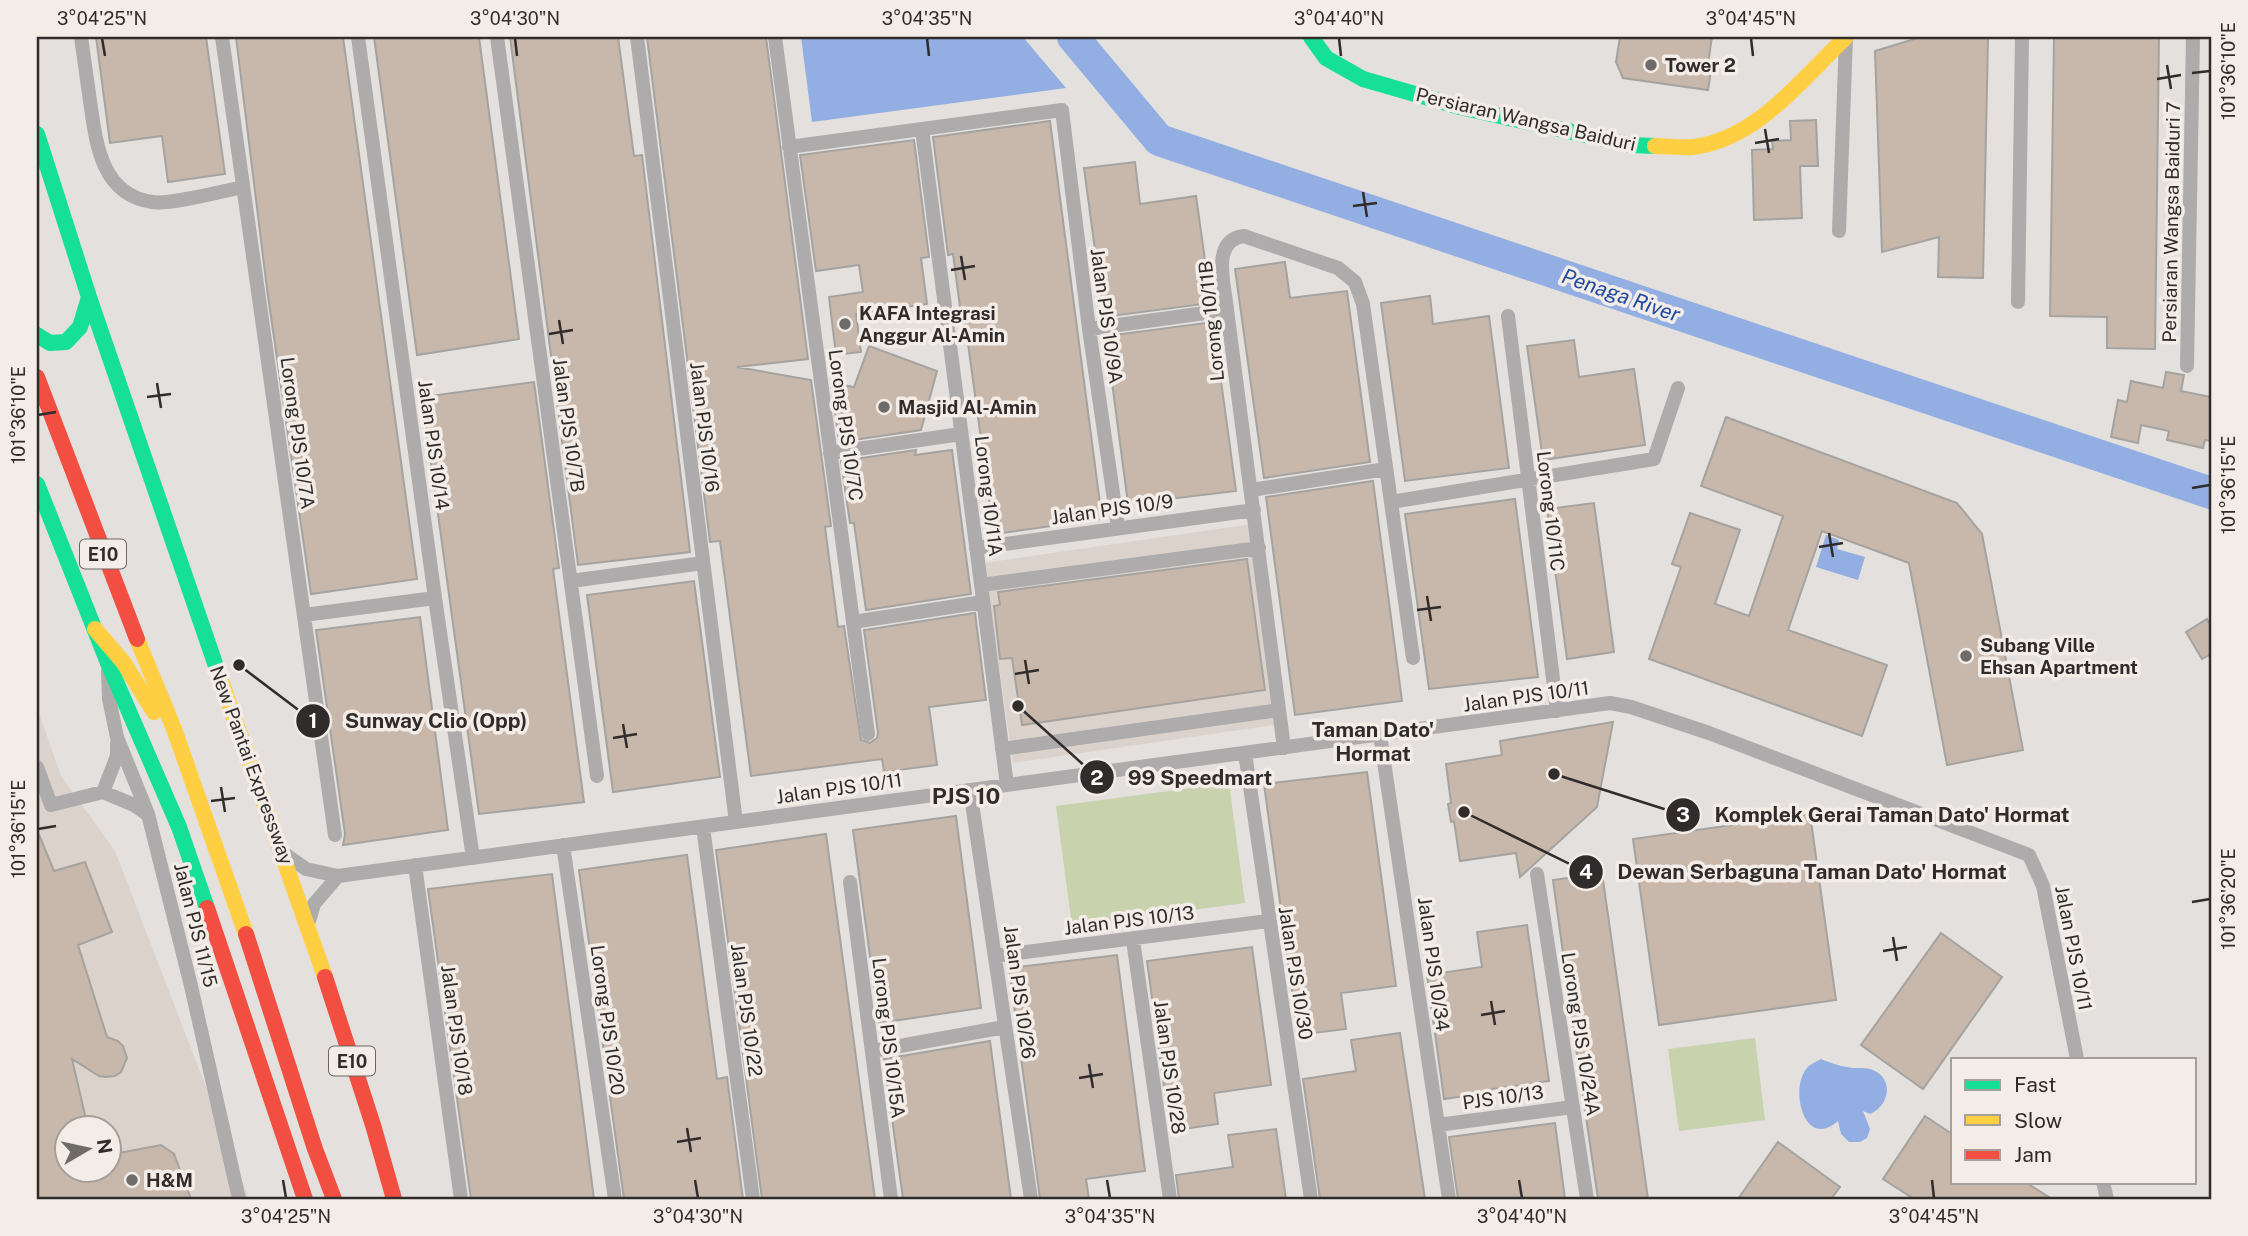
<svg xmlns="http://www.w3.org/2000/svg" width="2248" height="1236" font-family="'Public Sans',sans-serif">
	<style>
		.built { fill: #dbd2cc; fill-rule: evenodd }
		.green { fill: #c8d2ad }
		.water { fill: #92aee3 }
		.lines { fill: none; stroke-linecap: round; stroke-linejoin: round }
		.river { stroke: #92aee3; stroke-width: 32 }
		.building { fill: #c8b7ab; stroke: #a5a3a0; stroke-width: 2 }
		.street { stroke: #adabab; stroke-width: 14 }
		.fast { stroke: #16e098; stroke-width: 16 }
		.slow { stroke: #ffcf43; stroke-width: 16 }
		.jam { stroke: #f24e42; stroke-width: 16 }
		.ticks { fill: none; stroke: #2f2c2b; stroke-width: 2.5 }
		.poi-dot { fill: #6e6b69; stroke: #f3ece7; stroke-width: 2.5 }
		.labels { text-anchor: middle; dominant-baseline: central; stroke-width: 7; stroke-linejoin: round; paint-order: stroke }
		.shield { fill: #f3ece7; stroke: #6a6663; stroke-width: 2 }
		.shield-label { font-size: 18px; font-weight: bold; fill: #2f2c2b }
		.poi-label { font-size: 19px; font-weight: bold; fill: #2f2c2b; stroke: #f3ece7; text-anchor: start }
		.street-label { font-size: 19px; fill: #2f2c2b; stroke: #f3ece7 }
		.water-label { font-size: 21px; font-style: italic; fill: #1e4aa3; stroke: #f3ece7 }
		.neighbourhood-label { font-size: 21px; font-weight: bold; fill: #2f2c2b; stroke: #f3ece7 }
		.quarter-label { font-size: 23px; font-weight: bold; fill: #2f2c2b; stroke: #f3ece7 }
		.leader { fill: none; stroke: #2f2c2b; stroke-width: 2.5 }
		.callout-dot { fill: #2f2c2b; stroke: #f3ece7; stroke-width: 2.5 }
		.mark-label { font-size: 21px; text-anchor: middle; font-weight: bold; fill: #fff }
		.callout-label { font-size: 21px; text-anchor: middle; font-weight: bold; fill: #2f2c2b; stroke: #f3ece7; stroke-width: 7; stroke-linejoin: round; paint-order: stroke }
		.neatline { fill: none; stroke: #2f2c2b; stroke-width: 2.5 }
		.ticks-label { font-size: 18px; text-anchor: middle; fill: #2f2c2b }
	</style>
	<rect width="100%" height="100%" fill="#e3e0dd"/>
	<path class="built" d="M1252,524L1281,724L1013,763L984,563Z
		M37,707L61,776L115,851L249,1199H37ZM66,1128H108V1170H66Z"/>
	<path class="green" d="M1229,783L1245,903L1072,926L1056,806Z
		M1755,1038L1765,1120L1679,1131L1668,1049Z"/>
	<path class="water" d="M801,37H1023L1066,88L812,122Z
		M1826,535L1839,540L1837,549L1865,557L1858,580L1816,567Z
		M1821,1059C1829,1062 1838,1066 1847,1067C1854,1069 1863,1067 1870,1069C1894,1076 1891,1105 1870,1114L1863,1111L1870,1129L1867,1138L1860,1142H1849L1841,1134L1838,1121C1804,1151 1789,1088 1807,1068C1810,1064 1816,1062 1821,1059Z"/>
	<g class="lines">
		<path class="river" d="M1073,37L1159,140L2211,493"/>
	</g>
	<path class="building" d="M96,37H206L225,174L168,182L162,136L110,143Z
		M236,37H343L417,579L311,594L267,289Z
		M374,37H479L519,339L417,355Z
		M510,37H618L634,156L642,155L690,552L578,565Z
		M647,37H766L808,359L737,367L811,380L831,526L825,527L838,627L844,626L861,740L870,743L877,738L878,733L864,630L975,613L986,700L929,707L937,765L884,772L882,759L751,776L720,541L710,542Z
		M1620,37H1712L1707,70L1711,71L1708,90L1623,78L1616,62Z
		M1921,37H1988L1983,278L1938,277L1939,237L1882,252L1875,51Z
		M2054,37H2159L2155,349L2107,348V317L2050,316Z
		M1816,120L1818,166H1800L1802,218L1754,220L1752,150L1773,149L1772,141L1791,140L1790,121Z
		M1050,121L1102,519L994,534L967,336L964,337L953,254L948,255L933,137Z
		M914,140L929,257L921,258L927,304L856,314L861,352L836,355L829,297L863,292L859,265L816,271L800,155Z
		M1135,162L1140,204L1196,196L1211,303L1104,317L1084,168Z
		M1285,262L1290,298L1347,291L1370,462L1264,478L1235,269Z
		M1430,296L1433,324L1489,316L1509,468L1405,481L1381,303Z
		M1213,322L1236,491L1128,504L1106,336Z
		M1574,340L1579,377L1634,369L1645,445L1543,460L1527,346Z
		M869,346L937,371L921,430L839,442L831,383L854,387Z
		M2166,372L2184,375L2181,391L2211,397V441L2205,440L2203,448L2167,440L2169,431L2141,425L2138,443L2111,437L2118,400L2127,402L2131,381L2163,388Z
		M534,382L559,568L553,569L584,802L479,814L422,397Z
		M1726,417L1957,503L1982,534L2023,750L1947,765L1909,563L1822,531L1788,630L1887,665L1862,736L1649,659L1681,567L1672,564L1690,513L1740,530L1715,604L1749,616L1783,516L1701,486Z
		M916,450L915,455L952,450L971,594L866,610L854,523H850L841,461Z
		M1373,481L1402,701L1295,715L1266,497Z
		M1515,499L1538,677L1429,689L1405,514Z
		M1594,503L1614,652L1567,659L1547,509Z
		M1247,559L1265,690L1022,725L1012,658L1000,659L994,606L1000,605L998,592Z
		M694,581L720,777L613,792L587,595Z
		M420,617L448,830L343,845L345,834L316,630Z
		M2207,619L2211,627V654L2202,659L2186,632Z
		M1613,722L1597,807L1520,877L1516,853L1460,861L1454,821L1451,822L1448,804L1451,803L1446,764L1502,755L1500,741Z
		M1367,772L1396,986L1341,993L1346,1029L1298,1035L1264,784Z
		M1810,814L1836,1000L1659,1025L1633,839Z
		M956,816L981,1008L879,1023L853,830Z
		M37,830L54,871L85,862L112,932L78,945L107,1037L118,1041L123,1046L127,1058L121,1072L115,1076L105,1077L99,1076L72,1059L88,1128H66V1170H108V1155L161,1145L174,1154L191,1199H37Z
		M826,834L875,1199H762L716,850Z
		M687,855L717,1079L727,1077L743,1199H624L579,870Z
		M1602,873L1631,1077L1648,1199H1598L1578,1062L1553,880Z
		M552,874L594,1199H471L428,889Z
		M1527,925L1549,1081L1492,1089V1092L1444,1099L1427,975L1482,967L1477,932Z
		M1941,933L2002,977L1923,1089L1861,1045Z
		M1252,947L1271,1085L1214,1093L1218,1124L1170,1131L1147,961Z
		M1117,955L1145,1171L1086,1179L1089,1199H1040L1009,968Z
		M1400,1033L1425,1199H1320L1303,1079L1356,1071L1351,1040Z
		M990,1041L1011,1199H903L884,1059Z
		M1925,1116L1952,1134V1182H2025L2052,1199H1914L1883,1179Z
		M1555,1123L1565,1199H1458L1449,1137Z
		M1276,1129L1286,1199H1179L1176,1175L1233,1167L1228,1135Z
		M1778,1142L1840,1187L1831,1199H1738Z"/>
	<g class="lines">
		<path class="street" d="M81,37C84,58 87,80 90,101C96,143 101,195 152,202C170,205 223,191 243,187
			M222,37L335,835
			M358,37L435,598L473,858
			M497,37L597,776
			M637,37L736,822
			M775,37L868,734
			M922,129L1007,785
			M789,147L1062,110L1089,329L1118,527
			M1839,231L1846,37
			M2018,302L2022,37
			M1508,316L1557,711
			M1089,329L1227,310
			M2187,366L2193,37
			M830,453L961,434
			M1251,490L1386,469
			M1391,502L1654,459L1678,388
			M976,548L1254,510
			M571,581L703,563
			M981,585L1259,548
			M304,615L435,598
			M853,622L983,602
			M108,671L109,699L117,737L148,814L191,986L239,1199
			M1380,735L1449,1199
			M1284,748L1227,310C1225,286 1210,240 1244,236L1338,268L1355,282L1363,304L1413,658
			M1002,749L1279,710
			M1245,753L1311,1199
			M37,767L51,805L103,792L134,805L147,814
			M970,790L1031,1199
			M103,792L117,756V743
			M703,827L753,1199
			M563,845L615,1199
			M286,855L306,869L338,876L1610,703L1631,707L1709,733L2029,855L2043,886L2077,1059
			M415,865L461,1199
			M1537,874L1587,1199
			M850,882L891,1199
			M309,921L314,904L338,876
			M1133,940L1170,1199
			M995,956L1268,921
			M872,1051L1005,1027
			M1438,1125L1573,1107
			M2103,1182L2107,1199"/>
		<path class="fast" d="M1311,37L1326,58L1363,79L1460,107L1630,145L1655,146
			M37,134L89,297L219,675
			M37,335L50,343L66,342L80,327L89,297
			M37,484L108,663L179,827L207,908"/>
		<path class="slow" d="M1655,146C1667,146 1681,148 1693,147C1757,139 1801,80 1845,38
			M95,629L124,663L154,712
			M137,639L174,729L246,934
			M219,675L325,977"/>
		<path class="jam" d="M37,377L137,639
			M207,908L305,1199
			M246,934L315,1149L334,1199
			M325,977L373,1125L394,1199"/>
	</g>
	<path class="ticks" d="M102,38L105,56M515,38L517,56M927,38L929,56M1339,38L1341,56M1751,38L1753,56M2167,65L2171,89M2192,73L2210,71M2157,79L2181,75M1765,129L1769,153M1755,143L1779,139M1363,192L1367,217M1353,206L1377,203M961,256L965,280M951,270L975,266M559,320L563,344M549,334L573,330M157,383L161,408M147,397L171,394M38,415L56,412M2192,488L2210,485M1829,533L1833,557M1819,547L1843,543M1427,596L1431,621M1417,610L1441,607M1025,660L1029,684M1015,674L1039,670M623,724L627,748M613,738L637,734M221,787L225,812M211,801L235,798M38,829L56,826M2192,902L2210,899M1893,937L1897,961M1883,951L1907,947M1491,1001L1495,1025M1481,1015L1505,1011M1089,1064L1093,1088M1079,1078L1103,1074M687,1128L691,1152M677,1142L701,1138M283,1180L286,1198M695,1180L698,1198M1107,1180L1110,1198M1519,1180L1522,1198M1932,1180L1934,1198"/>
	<g class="poi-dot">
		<circle cx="1651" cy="65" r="7"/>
		<circle cx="845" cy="324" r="7"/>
		<circle cx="884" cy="407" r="7"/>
		<circle cx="1966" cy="656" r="7"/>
		<circle cx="132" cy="1180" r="7"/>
	</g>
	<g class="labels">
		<g class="shield">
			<rect x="80" y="539.5" width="46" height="29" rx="5"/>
			<rect x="329" y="1046.5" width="46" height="29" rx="5"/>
		</g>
		<g class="shield-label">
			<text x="103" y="554">E10</text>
			<text x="352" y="1061">E10</text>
		</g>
		<g class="poi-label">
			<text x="1665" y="65">Tower 2</text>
			<text x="859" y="313">KAFA Integrasi<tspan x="859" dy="22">Anggur Al-Amin</tspan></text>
			<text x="898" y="407">Masjid Al-Amin</text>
			<text x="1980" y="645">Subang Ville<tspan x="1980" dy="22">Ehsan Apartment</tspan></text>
			<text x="146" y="1180">H&amp;M</text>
		</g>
		<g class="street-label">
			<text transform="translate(1526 119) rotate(13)">Persiaran Wangsa Baiduri</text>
			<text transform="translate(2171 222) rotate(-89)">Persiaran Wangsa Baiduri 7</text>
			<text transform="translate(1107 316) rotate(82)">Jalan PJS 10/9A</text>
			<text transform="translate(1211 321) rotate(-96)">Lorong 10/11B</text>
			<text transform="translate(569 425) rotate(82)">Jalan PJS 10/7B</text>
			<text transform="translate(846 425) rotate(82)">Lorong PJS 10/7C</text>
			<text transform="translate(705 427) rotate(83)">Jalan PJS 10/16</text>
			<text transform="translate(298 433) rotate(82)">Lorong PJS 10/7A</text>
			<text transform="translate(434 445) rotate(82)">Jalan PJS 10/14</text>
			<text transform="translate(989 496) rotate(83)">Lorong 10/11A</text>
			<text transform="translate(1112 509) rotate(-8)">Jalan PJS 10/9</text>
			<text transform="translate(1551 511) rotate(83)">Lorong 10/11C</text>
			<text transform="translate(1526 696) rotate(-8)">Jalan PJS 10/11</text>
			<text transform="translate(252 765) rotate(70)">New Pantai Expressway</text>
			<text transform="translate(839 788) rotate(-8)">Jalan PJS 10/11</text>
			<text transform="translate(1129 920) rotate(-7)">Jalan PJS 10/13</text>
			<text transform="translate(196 925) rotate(76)">Jalan PJS 11/15</text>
			<text transform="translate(2074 948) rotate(79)">Jalan PJS 10/11</text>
			<text transform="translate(1434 964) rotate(82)">Jalan PJS 10/34</text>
			<text transform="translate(1296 973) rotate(81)">Jalan PJS 10/30</text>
			<text transform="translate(1020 992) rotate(82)">Jalan PJS 10/26</text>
			<text transform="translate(747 1010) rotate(82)">Jalan PJS 10/22</text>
			<text transform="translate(608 1020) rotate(82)">Lorong PJS 10/20</text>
			<text transform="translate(457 1030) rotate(82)">Jalan PJS 10/18</text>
			<text transform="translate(1581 1034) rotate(81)">Lorong PJS 10/24A</text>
			<text transform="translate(889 1038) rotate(83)">Lorong PJS 10/15A</text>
			<text transform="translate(1170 1067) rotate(82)">Jalan PJS 10/28</text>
			<text transform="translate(1503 1097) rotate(-8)">PJS 10/13</text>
		</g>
		<g class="water-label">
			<text transform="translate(1621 295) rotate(19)">Penaga River</text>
		</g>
		<g class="neighbourhood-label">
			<text x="1373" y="729">Taman Dato'<tspan x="1373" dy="24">Hormat</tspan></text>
		</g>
		<g class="quarter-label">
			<text x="966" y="795">PJS 10</text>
		</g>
	</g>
	<path class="leader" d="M239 665L313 721M1018 706L1097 777M1554 774L1683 815M1464 812L1586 872"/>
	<g class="callout-dot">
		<circle cx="239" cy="665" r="7"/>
		<circle cx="1018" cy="706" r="7"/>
		<circle cx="1554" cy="774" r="7"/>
		<circle cx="1464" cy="812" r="7"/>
		<circle cx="313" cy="721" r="18"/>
		<circle cx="1097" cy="777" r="18"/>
		<circle cx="1683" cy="815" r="18"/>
		<circle cx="1586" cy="872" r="18"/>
	</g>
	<g class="mark-label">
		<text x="313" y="728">1</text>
		<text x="1097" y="785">2</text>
		<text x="1683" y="822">3</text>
		<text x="1586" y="879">4</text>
	</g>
	<g class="callout-label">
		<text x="436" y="728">Sunway Clio (Opp)</text>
		<text x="1200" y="785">99 Speedmart</text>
		<text x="1892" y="822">Komplek Gerai Taman Dato' Hormat</text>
		<text x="1812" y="879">Dewan Serbaguna Taman Dato' Hormat</text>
	</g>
	<rect width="2248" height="1236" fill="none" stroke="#f3ece7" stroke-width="77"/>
	<rect x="1951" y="1058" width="245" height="126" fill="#f3ece7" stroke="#a59f9c" stroke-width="2"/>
	<rect x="1965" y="1080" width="35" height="10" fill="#16e098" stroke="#a59f9c" stroke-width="2"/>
	<text x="2014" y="1092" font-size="21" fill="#2f2c2b">Fast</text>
	<rect x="1965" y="1115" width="35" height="10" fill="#ffcf43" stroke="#a59f9c" stroke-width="2"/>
	<text x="2014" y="1128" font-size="21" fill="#2f2c2b">Slow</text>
	<rect x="1965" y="1150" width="35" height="10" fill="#f24e42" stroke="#a59f9c" stroke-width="2"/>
	<text x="2014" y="1162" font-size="21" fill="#2f2c2b">Jam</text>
	<g transform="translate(88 1149) rotate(81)"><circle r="33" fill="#f3ece7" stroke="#a59f9c" stroke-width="2"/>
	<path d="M0-5L12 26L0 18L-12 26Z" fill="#6e6b69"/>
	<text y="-10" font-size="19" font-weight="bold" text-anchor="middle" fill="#2f2c2b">N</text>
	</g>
	<rect x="38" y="38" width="2172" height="1160" class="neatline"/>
	<g class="ticks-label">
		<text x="102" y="25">3°04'25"N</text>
		<text x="515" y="25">3°04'30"N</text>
		<text x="927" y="25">3°04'35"N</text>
		<text x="1339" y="25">3°04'40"N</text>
		<text x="1751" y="25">3°04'45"N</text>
		<text transform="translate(2229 71) rotate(-90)" y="6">101°36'10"E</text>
		<text transform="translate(19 415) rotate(-90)" y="6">101°36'10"E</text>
		<text transform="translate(2229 485) rotate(-90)" y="6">101°36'15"E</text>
		<text transform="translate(19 829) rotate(-90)" y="6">101°36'15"E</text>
		<text transform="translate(2229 899) rotate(-90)" y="6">101°36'20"E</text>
		<text x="286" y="1223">3°04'25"N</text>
		<text x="698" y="1223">3°04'30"N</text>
		<text x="1110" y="1223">3°04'35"N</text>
		<text x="1522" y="1223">3°04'40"N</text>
		<text x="1934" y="1223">3°04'45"N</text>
	</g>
</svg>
